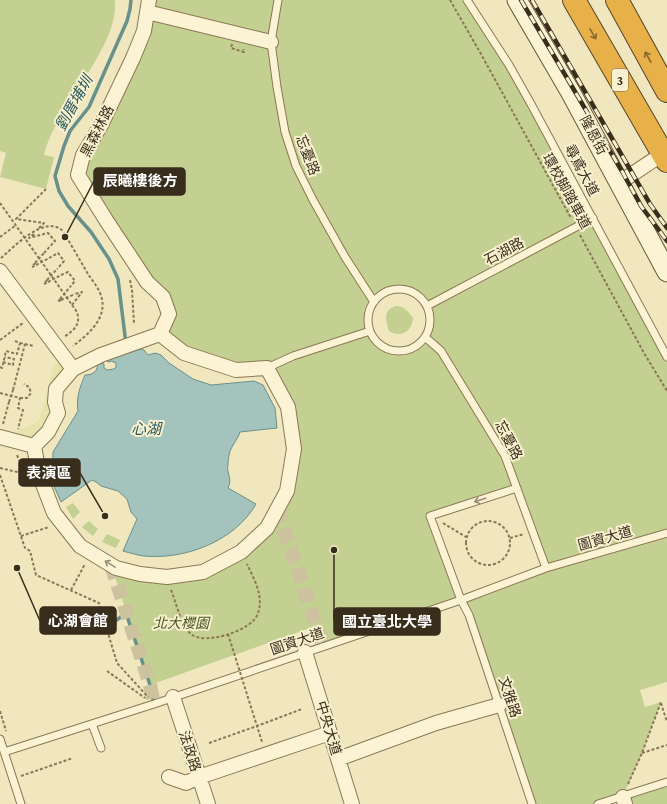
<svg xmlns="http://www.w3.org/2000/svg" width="667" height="804" font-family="'Crimson Pro','Noto Sans TC',serif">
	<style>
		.farmland { fill: #e7e3ac }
		.green { fill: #c3d092; fill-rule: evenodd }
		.water { fill: #a3c3bc; stroke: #69918b }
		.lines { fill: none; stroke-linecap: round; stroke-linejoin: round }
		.stream { stroke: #69918b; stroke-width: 3.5 }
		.street-tunnel { stroke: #ccc29e; stroke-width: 14; stroke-dasharray: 14 7; stroke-linecap: butt }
		.lane-casing { stroke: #8b7756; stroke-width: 9 }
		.street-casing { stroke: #8b7756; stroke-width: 16 }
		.secondary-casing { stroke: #6d5839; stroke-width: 21 }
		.highway-casing { stroke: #58442b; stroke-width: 24 }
		.path { stroke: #8b7756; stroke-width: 2; stroke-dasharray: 3 2; stroke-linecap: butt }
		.lane { stroke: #fbf3d3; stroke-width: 7 }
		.street { stroke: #fbf3d3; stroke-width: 14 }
		.secondary { stroke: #fbf3d3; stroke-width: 19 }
		.highway { stroke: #e8b049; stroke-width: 22 }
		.rail-casing { stroke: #392d1c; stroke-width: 4.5 }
		.rail { stroke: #f8f0cf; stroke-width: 3; stroke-dasharray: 9; stroke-linecap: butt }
		.path-bridge { stroke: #8b7756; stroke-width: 2; stroke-dasharray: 3 2; stroke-linecap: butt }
		.oneway { stroke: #886830 }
		.oneway2 { stroke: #9a9078 }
		.labels { text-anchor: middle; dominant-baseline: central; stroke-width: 4; stroke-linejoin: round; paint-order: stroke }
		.shield { fill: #f8f0cf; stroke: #726852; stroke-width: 1 }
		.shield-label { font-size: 13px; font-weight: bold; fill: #392d1c }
		.street-label { font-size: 14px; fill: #392d1c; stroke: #f8f0cf }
		.park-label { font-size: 14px; font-style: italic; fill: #455721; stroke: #f8f0cf }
		.water-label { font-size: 15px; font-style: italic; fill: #2a595a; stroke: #f8f0cf }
		.leader { fill: none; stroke: #392d1c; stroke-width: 1.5 }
		.callout-dot { fill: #392d1c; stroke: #f8f0cf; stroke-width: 1.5 }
		.callout { fill: #392d1c; stroke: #392d1c; stroke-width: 1.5 }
		.callout-label { font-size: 15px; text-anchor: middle; font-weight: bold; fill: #fff }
	</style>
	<rect width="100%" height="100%" fill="#f1e7bf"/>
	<path class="farmland" d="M63,354L73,369L56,389L58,413L34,446L15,441L18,429L26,428L38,421L42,412L52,370Z"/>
	<path class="green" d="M0,0H115C119,49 56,105 44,155L54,157L46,189L0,177L6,153L0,151Z
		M149,0H467L509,65L667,357V682L640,690L645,707L661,702L642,753L623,796L667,782V804H625L623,797L598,804H532L461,600L323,646L316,626L150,685L111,565L167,577L241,552L287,491L288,407L267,368L236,370L160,334L169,314L78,175L101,125ZM399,289C405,290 411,291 417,294C431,304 435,324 425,338C420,345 412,349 404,351C365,358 351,297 399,289ZM517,488L546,568L461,600L430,516Z
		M396,306C405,306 408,312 413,318C412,332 401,338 389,331C386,321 382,310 396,306Z
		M73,503L80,512L73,519L66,507Z
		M89,521L98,529L93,536L82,527Z
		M107,534L120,540L116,548L102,542Z"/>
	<path class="water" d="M141,349L144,350L148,355L155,353L161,355L169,363L193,379L211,385L254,381L263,385L275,408L277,428L240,432C238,439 233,444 230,451C229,455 228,460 228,464C226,473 233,479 228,488L256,504C235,541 185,560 144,556C137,555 130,553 123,551L137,519L131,512L127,499L118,491L101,486L96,482L92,480L61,502L52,482L53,452L78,411C76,397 80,387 85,375C93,375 99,371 97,362L104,364V368L107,370L114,369L116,367V363L111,361L109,362L105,360Z"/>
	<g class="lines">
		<path class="stream" d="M126,344L118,279L109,259L91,232L68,206L59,191L55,176L64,146L70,131L89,107L127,21L130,9L131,0
			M106,628L126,613L150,685L154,704"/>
		<path class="street-tunnel" d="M277,509L323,646
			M111,565L150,685L154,704"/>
		<defs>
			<path id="lane" d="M278,0L271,42L277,87L285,132L296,166L313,200L345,257L374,302
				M467,0L509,65L531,104L667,357
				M368 320a31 31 0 1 1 62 0a31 31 0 1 1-62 0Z
				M427,306L593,218
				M425,337L441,351L505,456L546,568
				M267,368L293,356L370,331
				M517,488L430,516L461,600L469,615L532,804
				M92,724L101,748
				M0,739L21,804
				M4,752L154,704L461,600L546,568L667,533
				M598,804L667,782"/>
			<path id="street" d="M149,0L144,31L133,58L101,125L83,155L78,175L106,220L147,282L163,297L169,314L160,334
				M147,12L271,42
				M619,183L667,151
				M0,271L73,369
				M160,334L184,353L236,370L267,368L288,407L294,449L287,491L267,528L241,552L203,572L167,577L140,574L116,568L80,546L54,513L39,474L34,446L48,432L58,413L55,402L56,389L73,369L101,355Z
				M0,437L34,446
				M305,652L352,804
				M173,697L208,804
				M338,759L436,723L499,705
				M169,777L186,783L199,777L330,733
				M623,797L625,804"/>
			<path id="secondary" d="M517,0L571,93L667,272"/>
			<path id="highway" d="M574,0L667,161
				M617,0L667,91"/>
		</defs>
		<use href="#lane" class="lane-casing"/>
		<use href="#street" class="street-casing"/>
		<use href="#secondary" class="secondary-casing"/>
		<use href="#highway" class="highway-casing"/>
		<path class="path" d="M450,0L481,54L571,218
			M232,44L231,48L244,52V49
			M0,203L77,312C81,325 74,330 64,337
			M39,228L44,223L16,219L46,189
			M34,234L29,238L48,233L55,241L44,253
			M580,235L644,353L667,391
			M0,237L16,225
			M1,258C15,246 45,214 63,231C71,245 80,260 88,274C92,280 97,286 100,293C110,316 89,334 73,346
			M49,258L58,253L64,261L57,269
			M35,263L32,267L36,265
			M61,275L68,272L75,281L70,287
			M47,280L44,284L48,282
			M130,280L132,290L134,323
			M60,299L58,302L61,300
			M72,305L82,292L75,294
			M0,340L23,323
			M20,343L34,346
			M3,362L13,365L14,359L5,357
			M0,367L2,368L6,351L17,354L20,343L15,341
			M13,390L25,344
			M0,393L20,398L18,408L23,410L18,429
			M20,398H27L31,393L29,387L24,384
			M3,424L9,402
			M17,455L24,471
			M0,468L26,474
			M0,475L25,548L30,551L36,575L99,603L117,663L148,697
			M466 543a22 22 0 1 1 44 0a22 22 0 1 1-44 0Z
			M443,523L466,537
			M21,536L49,527
			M510,538L524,534
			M71,590L85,564
			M171,590C176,602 181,626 191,634C205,646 254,630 258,613C264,596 254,579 247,564
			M107,671L145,698
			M661,703L667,722
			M0,711L6,731
			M209,743L257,726L302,709
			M642,753L667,745
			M21,776L73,758
			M628,784L642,753L661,702"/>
		<use href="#lane" class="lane"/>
		<use href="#street" class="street"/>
		<use href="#secondary" class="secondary"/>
		<use href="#highway" class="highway"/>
		<defs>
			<path id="rail" d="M521,0L623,173L641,206L667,241
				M532,0L650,204L667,228"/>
		</defs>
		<use href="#rail" class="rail-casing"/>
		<use href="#rail" class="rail"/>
		<path class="path-bridge" d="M35,263L44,253
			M36,265L49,258
			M47,280L57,269
			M48,282L61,275
			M60,299L70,287
			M61,300L75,294
			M9,402L13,390
			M228,634L262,742"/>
	</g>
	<defs><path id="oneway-shaft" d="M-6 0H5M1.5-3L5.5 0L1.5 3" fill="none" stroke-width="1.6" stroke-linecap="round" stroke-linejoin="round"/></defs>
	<g class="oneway">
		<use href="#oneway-shaft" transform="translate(593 34) rotate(60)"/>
		<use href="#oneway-shaft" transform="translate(648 57) rotate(-119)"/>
	</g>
	<g class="oneway2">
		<use href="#oneway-shaft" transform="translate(480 500) rotate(162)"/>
		<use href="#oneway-shaft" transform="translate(110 564) rotate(-149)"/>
	</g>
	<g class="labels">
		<rect class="shield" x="612" y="69" width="16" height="22" rx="3"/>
		<g class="shield-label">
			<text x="620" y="80">3</text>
		</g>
		<g class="street-label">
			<text transform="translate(97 131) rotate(-63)">黑森林路</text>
			<text transform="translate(594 135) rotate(62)">隆恩街</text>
			<text transform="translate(308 155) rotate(69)">忘憂路</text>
			<text transform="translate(582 170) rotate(62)">尋鳶大道</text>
			<text transform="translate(567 191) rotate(61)">環校脚踏車道</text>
			<text transform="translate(504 251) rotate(-28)">石湖路</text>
			<text transform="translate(509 440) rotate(62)">忘憂路</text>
			<text transform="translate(605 538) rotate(-16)">圖資大道</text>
			<text transform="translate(297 641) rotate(-19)">圖資大道</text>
			<text transform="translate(510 697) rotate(72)">文雅路</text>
			<text transform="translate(329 728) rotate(73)">中央大道</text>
			<text transform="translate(190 751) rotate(72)">法政路</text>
		</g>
		<g class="park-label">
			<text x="181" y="623">北大櫻園</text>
		</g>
		<g class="water-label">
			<text transform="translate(74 103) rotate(-61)">劉厝埔圳</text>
			<text x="146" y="429">心湖</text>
		</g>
	</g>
	<path class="leader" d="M65 237L94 181M105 516L80 473M17 568L40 621M334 550L334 621"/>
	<g class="callout-dot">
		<circle cx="65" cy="237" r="4"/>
		<circle cx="105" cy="516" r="4"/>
		<circle cx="17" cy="568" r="4"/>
		<circle cx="334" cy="550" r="4"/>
	</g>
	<g class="callout">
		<rect x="94" y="168" width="91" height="27" rx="4"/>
		<rect x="19" y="459" width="61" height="27" rx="4"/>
		<rect x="40" y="607" width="76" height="27" rx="4"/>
		<rect x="334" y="608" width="106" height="27" rx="4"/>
	</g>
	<g class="callout-label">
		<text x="140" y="186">辰曦樓後方</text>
		<text x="49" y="478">表演區</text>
		<text x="78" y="626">心湖會館</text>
		<text x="387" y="627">國立臺北大學</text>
	</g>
</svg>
